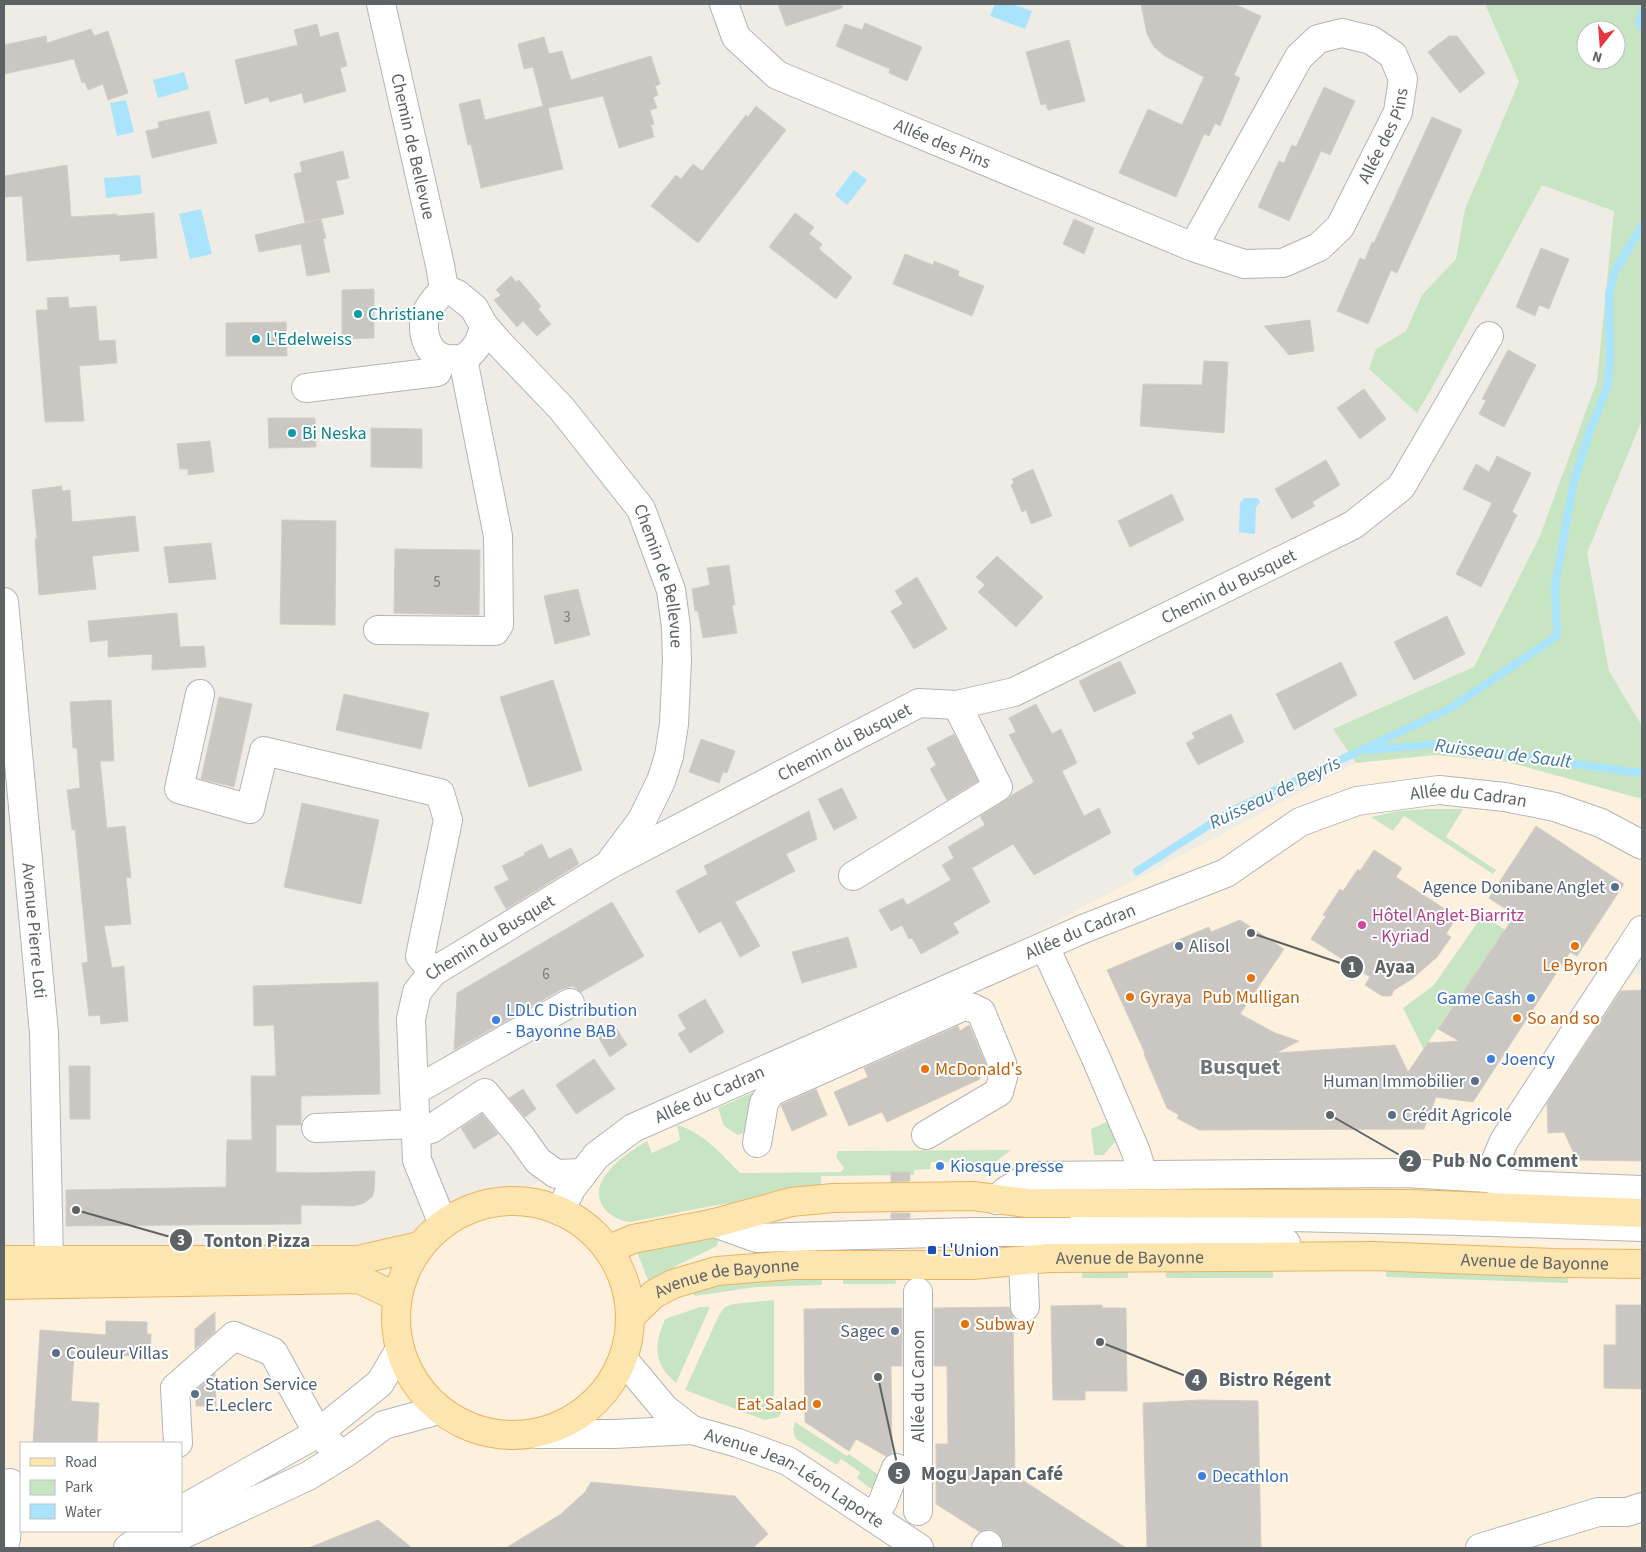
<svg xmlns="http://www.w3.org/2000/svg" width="1646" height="1552" font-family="'Source Sans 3',sans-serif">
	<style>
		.commercial { fill: #fdf1dd; fill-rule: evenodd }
		.green { fill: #c8e5c3; fill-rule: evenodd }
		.water { fill: #a9e3fc }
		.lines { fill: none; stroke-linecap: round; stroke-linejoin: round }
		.stream { stroke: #a9e3fc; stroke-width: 8 }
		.building { fill: #cac7c2; stroke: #d4cdc4 }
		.minor-casing { stroke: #b1b4b7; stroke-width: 30 }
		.major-casing { stroke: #ecb362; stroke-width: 30 }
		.minor { stroke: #fff; stroke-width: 28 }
		.major { stroke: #fce5ae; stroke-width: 28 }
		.culture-dot { fill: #0f9aa8; stroke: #fff; stroke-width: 2 }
		.service-dot { fill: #5c6f8a; stroke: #fff; stroke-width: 2 }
		.hotel-dot { fill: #d1479c; stroke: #fff; stroke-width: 2 }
		.food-dot { fill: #e8710a; stroke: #fff; stroke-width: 2 }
		.shop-dot { fill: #3f7fe0; stroke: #fff; stroke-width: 2 }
		.transit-dot { fill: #1a4fb4; stroke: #fff; stroke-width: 2 }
		.labels { text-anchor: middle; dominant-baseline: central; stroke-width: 4; stroke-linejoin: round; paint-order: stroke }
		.number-label { font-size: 15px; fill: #787b7c }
		.street-label { font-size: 18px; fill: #5d6265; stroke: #fff }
		.culture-label { font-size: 18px; fill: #0d838f; stroke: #fff; text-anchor: start }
		.service-label { font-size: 18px; fill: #4e5e75; stroke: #fff; text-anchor: start }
		.hotel-label { font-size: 18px; fill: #b23c85; stroke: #fff; text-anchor: start }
		.food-label { font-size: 18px; fill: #c56008; stroke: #fff; text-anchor: start }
		.shop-label { font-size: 18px; fill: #366cbe; stroke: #fff; text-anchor: start }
		.transit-label { font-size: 18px; fill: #164399; stroke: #fff; text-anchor: start }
		.water-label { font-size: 19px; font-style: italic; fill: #40799c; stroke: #fff }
		.district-label { font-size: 22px; font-weight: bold; fill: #6e7477; stroke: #fff }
		.leader { fill: none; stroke: #5d6265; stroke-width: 2 }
		.callout-dot { fill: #5d6265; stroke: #fff; stroke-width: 2 }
		.mark-label { font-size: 15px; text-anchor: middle; font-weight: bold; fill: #fff }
		.callout-label { font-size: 19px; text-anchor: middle; font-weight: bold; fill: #5d6265; stroke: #fff; stroke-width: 4; stroke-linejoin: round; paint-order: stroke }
	</style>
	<rect width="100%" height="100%" fill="#efece6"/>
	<path class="commercial" d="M1435,755L1509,762L1642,799V914L1604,975L1642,974V1548H4V1300L335,1294L391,1257L1040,930L1356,763ZM21,1443H181V1531H21Z"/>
	<path class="green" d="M1485,4H1642V420L1587,553L1609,671L1642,726V799L1508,762L1435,755L1356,763L1333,729L1474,667L1540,536L1597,381L1614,211L1542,185L1430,391L1417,413L1369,369L1376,349L1406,331L1422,295L1456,259L1465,209L1519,82ZM1586,30H1616V60H1586Z
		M1427,809H1463L1446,837L1496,870L1493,874L1404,816L1393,831L1371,817L1399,811Z
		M1483,915L1538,952L1501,936L1429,1041L1459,1100H1449L1403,1008L1433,986Z
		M765,1087L749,1127L744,1133L738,1135L724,1126L718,1108Z
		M1109,1121L1117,1139L1104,1155H1094L1091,1129Z
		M677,1125C703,1132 721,1154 740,1173L841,1172L844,1168L836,1157L838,1151L1011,1150L985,1170H950L949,1162H931L930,1169L914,1170V1175L821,1176V1191L711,1206L631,1222C620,1221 611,1217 604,1208C584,1181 627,1153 647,1141L652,1153L680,1140Z
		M715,1238L719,1239L717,1246L678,1265L649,1283L637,1252Z
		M1386,1264L1569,1270L1568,1283L1386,1277Z
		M1273,1265V1278H1166V1266Z
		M1082,1266H1128V1278H1082Z
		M822,1275V1285L756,1287L695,1296L689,1288L718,1281Z
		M843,1275H895L896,1284H843Z
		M774,1300V1405L783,1410L779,1417L765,1420L685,1390L719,1315L725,1307L733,1304Z
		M700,1307H710L676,1383C653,1363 654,1346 665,1319Z
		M795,1422L847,1456L849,1454L880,1476L871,1489L857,1478L860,1472L841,1459L837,1465L796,1439L793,1430Z"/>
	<path class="water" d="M995,4H1012L1032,11L1025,29L990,16Z
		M184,72L189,89L158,98L153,80Z
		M126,100L134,132L117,136L110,103Z
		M854,170L867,180L847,205L835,195Z
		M140,175L142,194L106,198L104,178Z
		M201,209L212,254L190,259L179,214Z
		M1244,498H1258L1260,502L1256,507L1255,534L1239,532L1240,503Z"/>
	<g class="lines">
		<path class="stream" d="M1642,12L1639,22L1642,28
			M1368,750L1438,744L1632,772H1642
			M1137,871L1231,811L1449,709L1557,636L1555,586L1573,485L1590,430L1607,388L1610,359L1609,293L1615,271L1642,226"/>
	</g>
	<path class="building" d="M778,4H842V8L786,26Z
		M1141,4H1234L1261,16L1234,75L1240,78L1220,126L1215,123L1209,136L1204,134L1176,197L1119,173L1148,109L1182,125L1204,77L1165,56L1154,47L1147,34Z
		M865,23L922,47L907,81L889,73L890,69L836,46L845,24L862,30Z
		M317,24L320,37L338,32L347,66L340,68L346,91L304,103L302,93L270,102L268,97L245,104L235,60L298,45L294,30Z
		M91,29L94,36L108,31L128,93L108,100L103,84L88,90L85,82L82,83L74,59L4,74V45L46,36L47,43Z
		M1449,36H1457L1485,73L1460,93L1428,52Z
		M544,37L549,54L562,51L571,80L651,56L660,84L655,86L658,95L653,97L657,108L650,110L654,124L651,125L654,137L619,148L603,96L548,108L563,169L481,188L471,144L468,145L459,104L480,99L485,120L543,106L533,67L524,69L518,44Z
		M1069,40L1085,101L1048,110L1046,104L1041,105L1026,52Z
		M1324,87L1355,101L1330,155L1321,151L1289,221L1258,207L1279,161L1284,163L1292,145L1296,147Z
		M756,106L786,130L698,243L651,206L676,175L681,179L693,164L702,171L746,115L748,117Z
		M209,111L217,143L152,158L146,131L159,128L158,122Z
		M1432,117L1462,130L1397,273L1391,270L1368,324L1337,311L1360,258L1365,260L1372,242L1374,243Z
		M343,151L349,178L336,181L344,214L305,222L294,174L302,172L300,162Z
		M67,165L71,217L117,214V216L154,213L157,258L120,261V254L27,261L22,196L4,197V176Z
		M795,213L814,227L809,234L822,244L819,249L852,277L836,299L769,247Z
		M321,219L326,238L323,239L330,272L307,276L301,244L259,252L255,235Z
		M1074,219L1094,228L1084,254L1063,244Z
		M1541,248L1569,259L1549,309L1539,305L1535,316L1516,307Z
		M905,254L933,265L934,261L959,271L958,276L984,286L972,316L893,284Z
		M511,276L516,282L519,280L541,306L538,309L551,324L537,336L523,321L517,327L494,300L501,295L496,290Z
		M374,289V338L342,339V290Z
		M68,297L69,308L96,306L99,341L115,340L117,363L79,366L84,421L45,422L36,310H48L47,298Z
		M1310,320L1314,351L1289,355L1264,326Z
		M286,322L287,356H226V323Z
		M1508,350L1536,365L1504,427L1479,414L1486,400L1482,399Z
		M1204,361L1228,362L1224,433L1140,426L1143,384L1202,385Z
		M1364,389L1386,419L1360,439L1337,408Z
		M268,418H315L316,447L269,448Z
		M371,428L422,429V468L371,467Z
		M210,441L214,472L188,475V469H180L177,444Z
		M1497,456L1531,473L1512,512L1517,515L1481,587L1456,574L1492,503L1463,489L1476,464L1489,472Z
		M1326,460L1340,485L1312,502L1315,506L1292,519L1275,489Z
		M1033,469L1052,516L1031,524L1026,510L1022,512L1011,485L1014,483L1012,479Z
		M62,486V491L70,490L72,522L135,516L139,551L92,556L96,589L39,595L35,539H37L32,490Z
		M1172,494L1184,520L1130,547L1118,521Z
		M282,520L336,521L335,625L280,624Z
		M211,543L216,579L169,583L164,547Z
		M395,549L480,550L479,615L394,613Z
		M997,556L1043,597L1016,627L978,592L985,585L976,577Z
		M729,565L735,605H732L737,633L703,638L698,611H695L692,589L710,585L707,568Z
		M917,577L947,629L914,649L891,611L903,604L895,591Z
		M578,589L590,635L555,644L544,596Z
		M177,613L180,647L204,646L206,667L152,670V654L108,657V640L90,642L88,621Z
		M1447,616L1465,654L1414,680L1394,642Z
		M1120,661L1136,693L1094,712L1079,681Z
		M1341,662L1357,695L1294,730L1276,694Z
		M553,680L582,770L529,787L500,697Z
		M344,694L429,713L421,749L336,730Z
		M219,697L252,704L234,787L201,779Z
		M111,700L114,761H100L107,828L125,826L131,877L126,878L131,924L104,926L112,968L124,966L128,1021L101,1024L100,1015L89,1016L82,963L88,962L75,829L72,830L67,790L80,788L77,748H73L70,702Z
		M1036,704L1052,734L1061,729L1077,763L1062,771L1084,816L1099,808L1111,833L1034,875L1013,844L972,868L990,902L953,923L959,933L921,954L912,938L909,939L902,925L891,931L879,910L903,898L907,905L951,880L942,865L954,858L948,847L985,825L980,816L1006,800L1012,795L1034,782L1009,735L1016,732L1009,718Z
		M1231,714L1244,742L1198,765L1186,743L1195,738L1192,733Z
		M954,734L978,781L947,800L930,769L936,765L927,748Z
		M701,739L735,751L727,773L723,772L719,783L689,772Z
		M842,788L857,818L834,830L818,799Z
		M302,803L379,820L361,904L284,887Z
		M809,811L817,839L786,854L795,871L735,902L760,946L740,957L721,921L699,933L676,891L708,874L704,866Z
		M1536,826L1624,884L1577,956L1570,952L1473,1102L1436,1097L1424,1129L1199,1130L1177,1118L1179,1115L1167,1108L1144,1054L1145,1053L1107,970L1209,927L1211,932L1240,920L1284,949L1240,1014L1275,1033L1299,1041L1276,1053L1395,1045L1408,1072L1428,1043L1459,1041L1438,1029L1515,915L1489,898Z
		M542,844L549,859L571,848L579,864L506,909L494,887L509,880L502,866L525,855L524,853Z
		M1374,850L1402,868L1396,877L1457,917L1446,934L1451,937L1437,957L1412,979L1394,990L1391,996H1382L1365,985L1370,977L1311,939L1326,916L1323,915L1340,889L1343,891L1358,869L1360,871Z
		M612,902L644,956L581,992L573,986L562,989L454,1050L457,993Z
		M848,937L857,967L802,983L792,952Z
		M378,982L380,1094L301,1096V1125H276V1172L309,1173L375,1171L374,1191L372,1197L364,1203L354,1206L301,1205V1224L66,1226V1190L226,1187L227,1140H252L251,1076H276L274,1025L254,1026L253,986Z
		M1642,990V1161L1577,1160L1564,1132L1548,1133L1547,1103L1621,991Z
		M705,999L724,1032L690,1053L678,1034L686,1029L678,1015Z
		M969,1025L987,1067L986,1071L979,1074L980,1079L887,1122L882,1112L849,1126L834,1092L868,1077L864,1068L958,1026L960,1031Z
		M615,1026L627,1045L610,1057L598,1037Z
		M594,1059L615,1089L576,1114L556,1085Z
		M69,1066H90V1119H70Z
		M523,1089L536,1109L525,1117L509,1098Z
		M816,1089L827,1115L792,1131L781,1105Z
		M482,1114L498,1134L474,1149L461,1128Z
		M891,1172H910V1181L891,1182Z
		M891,1213H910V1218L891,1219Z
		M1102,1305V1308H1126L1127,1391H1085V1400H1053L1051,1306Z
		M1616,1305H1642V1389L1604,1388V1345H1616Z
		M1009,1307L1013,1317L1015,1475L1126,1548H1004L1002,1539L996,1532L989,1529L980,1532L936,1504V1444H948L947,1366H934V1308Z
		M902,1308V1366H891L892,1453L886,1456L856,1439L849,1451L805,1422L804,1309Z
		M215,1312V1332L195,1349V1329Z
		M106,1321L147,1322V1334H151L150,1356L74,1355L71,1401L99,1403L97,1443H33L40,1330L106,1335Z
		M215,1373L216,1406H196V1390Z
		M1201,1400L1258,1401L1261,1548H1147L1143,1403Z
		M591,1482L735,1496L768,1534L753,1548H506L561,1514L585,1492Z
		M378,1520L412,1548H311V1547Z"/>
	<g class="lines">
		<defs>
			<g id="minor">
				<path id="s1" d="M381,4L440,265L444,289C439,295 433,301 429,308C419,323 424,352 443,358C449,360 457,359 463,359C476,350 481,341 484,326"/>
				<path id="s2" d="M724,4L736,37L777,75L1193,247L1244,264L1283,263L1319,247L1340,227L1398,112L1403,79L1393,55L1371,40L1342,33L1318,39L1299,57L1193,247"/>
				<path id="s3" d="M444,289L457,294L474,308L484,326L498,342L562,409L641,509L671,590L676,627L677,660L674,724L669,756L661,781L642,820L612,860"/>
				<path d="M306,388L437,372L443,358"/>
				<path id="s4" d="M4,602L44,1033L49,1260"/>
				<path d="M378,630L495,631L499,625L498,536L463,359"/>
				<path d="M200,694L179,789L250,809L264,751L440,793L448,820L420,956L433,972"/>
				<path d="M853,876L998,787L957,705"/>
				<path d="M1045,947L1095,1056L1136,1152L1143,1175"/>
				<path d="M414,1091L570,1003"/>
				<path d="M316,1128L416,1124"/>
				<path d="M416,1133L431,1129L485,1093L521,1137L538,1161L556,1174L583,1173"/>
				<path d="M757,1143L764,1103L771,1092L964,1006L973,1008L981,1012L1002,1063L1003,1077L999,1092L926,1135"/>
				<path d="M1488,1178L1504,1141L1642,930"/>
				<path d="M996,1200L1006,1191L1030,1176L1406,1173L1488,1178L1518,1185L1642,1190"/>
				<path id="s5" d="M560,1211L571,1189L596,1156L633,1128L1083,929L1226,873L1300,822L1357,801L1439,790L1505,797L1555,807L1601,823L1642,845"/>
				<path d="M715,1223L757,1238L972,1232H1074L1093,1219L1290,1217L1461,1221L1642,1227"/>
				<path id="s6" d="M443,1224L417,1160L411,1019L417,992L433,972L607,866L919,703L957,705L1014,692L1353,525L1401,487L1489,336"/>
				<path d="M1074,1232L1085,1242L1286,1243"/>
				<path d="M1023,1261L1025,1307"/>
				<path d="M918,1292V1511"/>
				<path d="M623,1359L664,1408L692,1430"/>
				<path id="s7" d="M537,1434H614L692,1430L738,1443L788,1461L919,1548"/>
				<path d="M178,1443L175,1388L234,1336L273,1352L318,1433L342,1455"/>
				<path d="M181,1510L318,1433L380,1383L400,1349"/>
				<path d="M874,1517L883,1501L896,1468"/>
				<path d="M4,1546L6,1539L10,1483"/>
				<path d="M128,1548L152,1531"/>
				<path d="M154,1548L308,1476L350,1450L384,1425L439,1410"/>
				<path d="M986,1548L988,1545"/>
				<path d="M1480,1548L1598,1512H1627L1642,1507"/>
			</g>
			<g id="major">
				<circle cx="513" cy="1318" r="117"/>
				<path d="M608,1250L633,1239L715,1223L791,1202L833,1198L973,1196L1027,1203L1410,1204L1642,1213"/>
				<path d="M4,1260H358L420,1246"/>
				<path d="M4,1285L359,1279L397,1297"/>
				<path id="s8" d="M630,1317L654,1294L673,1284L717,1271L792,1265H972L1049,1258L1374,1256L1553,1263L1642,1264"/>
			</g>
		</defs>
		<use href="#minor" class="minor-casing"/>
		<use href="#major" class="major-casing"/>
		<use href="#minor" class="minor"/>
		<use href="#major" class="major"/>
	</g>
	<g class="culture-dot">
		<circle cx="358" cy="314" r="5"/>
		<circle cx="256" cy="339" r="5"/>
		<circle cx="292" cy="433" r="5"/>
	</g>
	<g class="service-dot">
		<circle cx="1615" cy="887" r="5"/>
		<circle cx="1179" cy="946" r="5"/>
		<circle cx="1475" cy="1081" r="5"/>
		<circle cx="1392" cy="1115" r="5"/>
		<circle cx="895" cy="1331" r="5"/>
		<circle cx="56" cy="1353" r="5"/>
		<circle cx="195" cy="1394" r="5"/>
	</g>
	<circle class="hotel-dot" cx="1362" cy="925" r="5"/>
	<g class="food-dot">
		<circle cx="1575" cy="946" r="5"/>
		<circle cx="1251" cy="978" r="5"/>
		<circle cx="1130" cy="997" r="5"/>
		<circle cx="1517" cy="1018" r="5"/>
		<circle cx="925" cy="1069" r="5"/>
		<circle cx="965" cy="1324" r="5"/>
		<circle cx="817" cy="1404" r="5"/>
	</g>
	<g class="shop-dot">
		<circle cx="1531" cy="998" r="5"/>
		<circle cx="496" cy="1020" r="5"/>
		<circle cx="1491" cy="1059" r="5"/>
		<circle cx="940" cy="1166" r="5"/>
		<circle cx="1202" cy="1476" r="5"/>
	</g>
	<rect class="transit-dot" x="927" y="1245" width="10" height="10" rx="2.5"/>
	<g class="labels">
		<g class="number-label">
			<text x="437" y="582">5</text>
			<text x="567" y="617">3</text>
			<text x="546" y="974">6</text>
		</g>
		<g class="street-label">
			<text stroke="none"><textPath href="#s2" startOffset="804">Allée des Pins</textPath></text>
			<text stroke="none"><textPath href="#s2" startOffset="270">Allée des Pins</textPath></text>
			<text stroke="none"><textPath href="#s1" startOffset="146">Chemin de Bellevue</textPath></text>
			<text stroke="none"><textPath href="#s3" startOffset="368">Chemin de Bellevue</textPath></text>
			<text stroke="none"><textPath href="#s6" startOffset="1155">Chemin du Busquet</textPath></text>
			<text stroke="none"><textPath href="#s6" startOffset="735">Chemin du Busquet</textPath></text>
			<text stroke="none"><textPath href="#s5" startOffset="1021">Allée du Cadran</textPath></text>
			<text stroke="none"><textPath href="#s4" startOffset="330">Avenue Pierre Loti</textPath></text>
			<text stroke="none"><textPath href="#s5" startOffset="601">Allée du Cadran</textPath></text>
			<text stroke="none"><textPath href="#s6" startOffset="330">Chemin du Busquet</textPath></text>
			<text stroke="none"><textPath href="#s5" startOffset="196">Allée du Cadran</textPath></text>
			<text stroke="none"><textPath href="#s8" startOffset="514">Avenue de Bayonne</textPath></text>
			<text stroke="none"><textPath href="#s8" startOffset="919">Avenue de Bayonne</textPath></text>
			<text stroke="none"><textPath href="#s8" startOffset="109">Avenue de Bayonne</textPath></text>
			<text transform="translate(918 1386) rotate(-90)">Allée du Canon</text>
			<text stroke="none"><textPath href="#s7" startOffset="269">Avenue Jean-Léon Laporte</textPath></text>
		</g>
		<g class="culture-label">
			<text x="368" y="314">Christiane</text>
			<text x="266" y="339">L'Edelweiss</text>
			<text x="302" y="433">Bi Neska</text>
		</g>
		<g class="service-label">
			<text x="1605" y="887" text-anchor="end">Agence Donibane Anglet</text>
			<text x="1189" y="946">Alisol</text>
			<text x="1465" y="1081" text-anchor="end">Human Immobilier</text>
			<text x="1402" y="1115">Crédit Agricole</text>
			<text x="885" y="1331" text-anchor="end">Sagec</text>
			<text x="66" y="1353">Couleur Villas</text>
			<text x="205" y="1384">Station Service<tspan x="205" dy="21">E.Leclerc</tspan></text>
		</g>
		<g class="hotel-label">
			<text x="1372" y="915">Hôtel Anglet-Biarritz<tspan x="1372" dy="21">- Kyriad</tspan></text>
		</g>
		<g class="food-label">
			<text x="1575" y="965" text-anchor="middle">Le Byron</text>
			<text x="1140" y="997">Gyraya</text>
			<text x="1251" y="997" text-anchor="middle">Pub Mulligan</text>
			<text x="1527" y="1018">So and so</text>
			<text x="935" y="1069">McDonald's</text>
			<text x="975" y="1324">Subway</text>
			<text x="807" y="1404" text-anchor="end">Eat Salad</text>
		</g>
		<g class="shop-label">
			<text x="1521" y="998" text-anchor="end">Game Cash</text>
			<text x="506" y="1010">LDLC Distribution<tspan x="506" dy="21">- Bayonne BAB</tspan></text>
			<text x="1501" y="1059">Joency</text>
			<text x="950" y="1166">Kiosque presse</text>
			<text x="1212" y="1476">Decathlon</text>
		</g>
		<g class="transit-label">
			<text x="942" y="1250">L'Union</text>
		</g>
		<g class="water-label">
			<text transform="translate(1503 754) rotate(7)">Ruisseau de Sault</text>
			<text transform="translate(1275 793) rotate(-26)">Ruisseau de Beyris</text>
		</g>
		<g class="district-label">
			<text x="1240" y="1067">Busquet</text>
		</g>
	</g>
	<path class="leader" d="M1251 933L1352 967M1330 1115L1410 1161M76 1210L181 1240M1100 1342L1196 1380M878 1377L899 1473"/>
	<g class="callout-dot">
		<circle cx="1251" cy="933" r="5"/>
		<circle cx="1330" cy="1115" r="5"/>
		<circle cx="76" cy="1210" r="5"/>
		<circle cx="1100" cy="1342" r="5"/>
		<circle cx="878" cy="1377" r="5"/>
		<circle cx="1352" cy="967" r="12"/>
		<circle cx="1410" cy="1161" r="12"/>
		<circle cx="181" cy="1240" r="12"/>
		<circle cx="1196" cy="1380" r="12"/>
		<circle cx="899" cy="1473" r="12"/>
	</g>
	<g class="mark-label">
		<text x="1352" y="972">1</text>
		<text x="1410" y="1166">2</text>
		<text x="181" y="1245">3</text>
		<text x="1196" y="1385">4</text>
		<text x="899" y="1479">5</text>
	</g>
	<g class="callout-label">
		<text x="1395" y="973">Ayaa</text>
		<text x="1505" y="1167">Pub No Comment</text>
		<text x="257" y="1247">Tonton Pizza</text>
		<text x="1275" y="1386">Bistro Régent</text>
		<text x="992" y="1480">Mogu Japan Café</text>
	</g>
	<rect width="1646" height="1552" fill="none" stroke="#5d6265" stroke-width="10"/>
	<rect x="20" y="1442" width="162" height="90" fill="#ffffff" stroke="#bec0c1"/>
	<rect x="30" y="1458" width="25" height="8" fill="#fce5ae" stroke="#bec0c1"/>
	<text x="65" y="1467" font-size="15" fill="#5d6265">Road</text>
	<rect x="30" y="1480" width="25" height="15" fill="#c8e5c3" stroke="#bec0c1"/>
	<text x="65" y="1492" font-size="15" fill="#5d6265">Park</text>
	<rect x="30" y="1504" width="25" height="15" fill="#a9e3fc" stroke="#bec0c1"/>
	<text x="65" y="1517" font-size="15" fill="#5d6265">Water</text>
	<g transform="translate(1601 45) rotate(197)"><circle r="24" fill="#ffffff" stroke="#bec0c1"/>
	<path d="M0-4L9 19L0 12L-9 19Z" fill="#e23842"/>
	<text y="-8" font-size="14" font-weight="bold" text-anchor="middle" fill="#5d6265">N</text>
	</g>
</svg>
